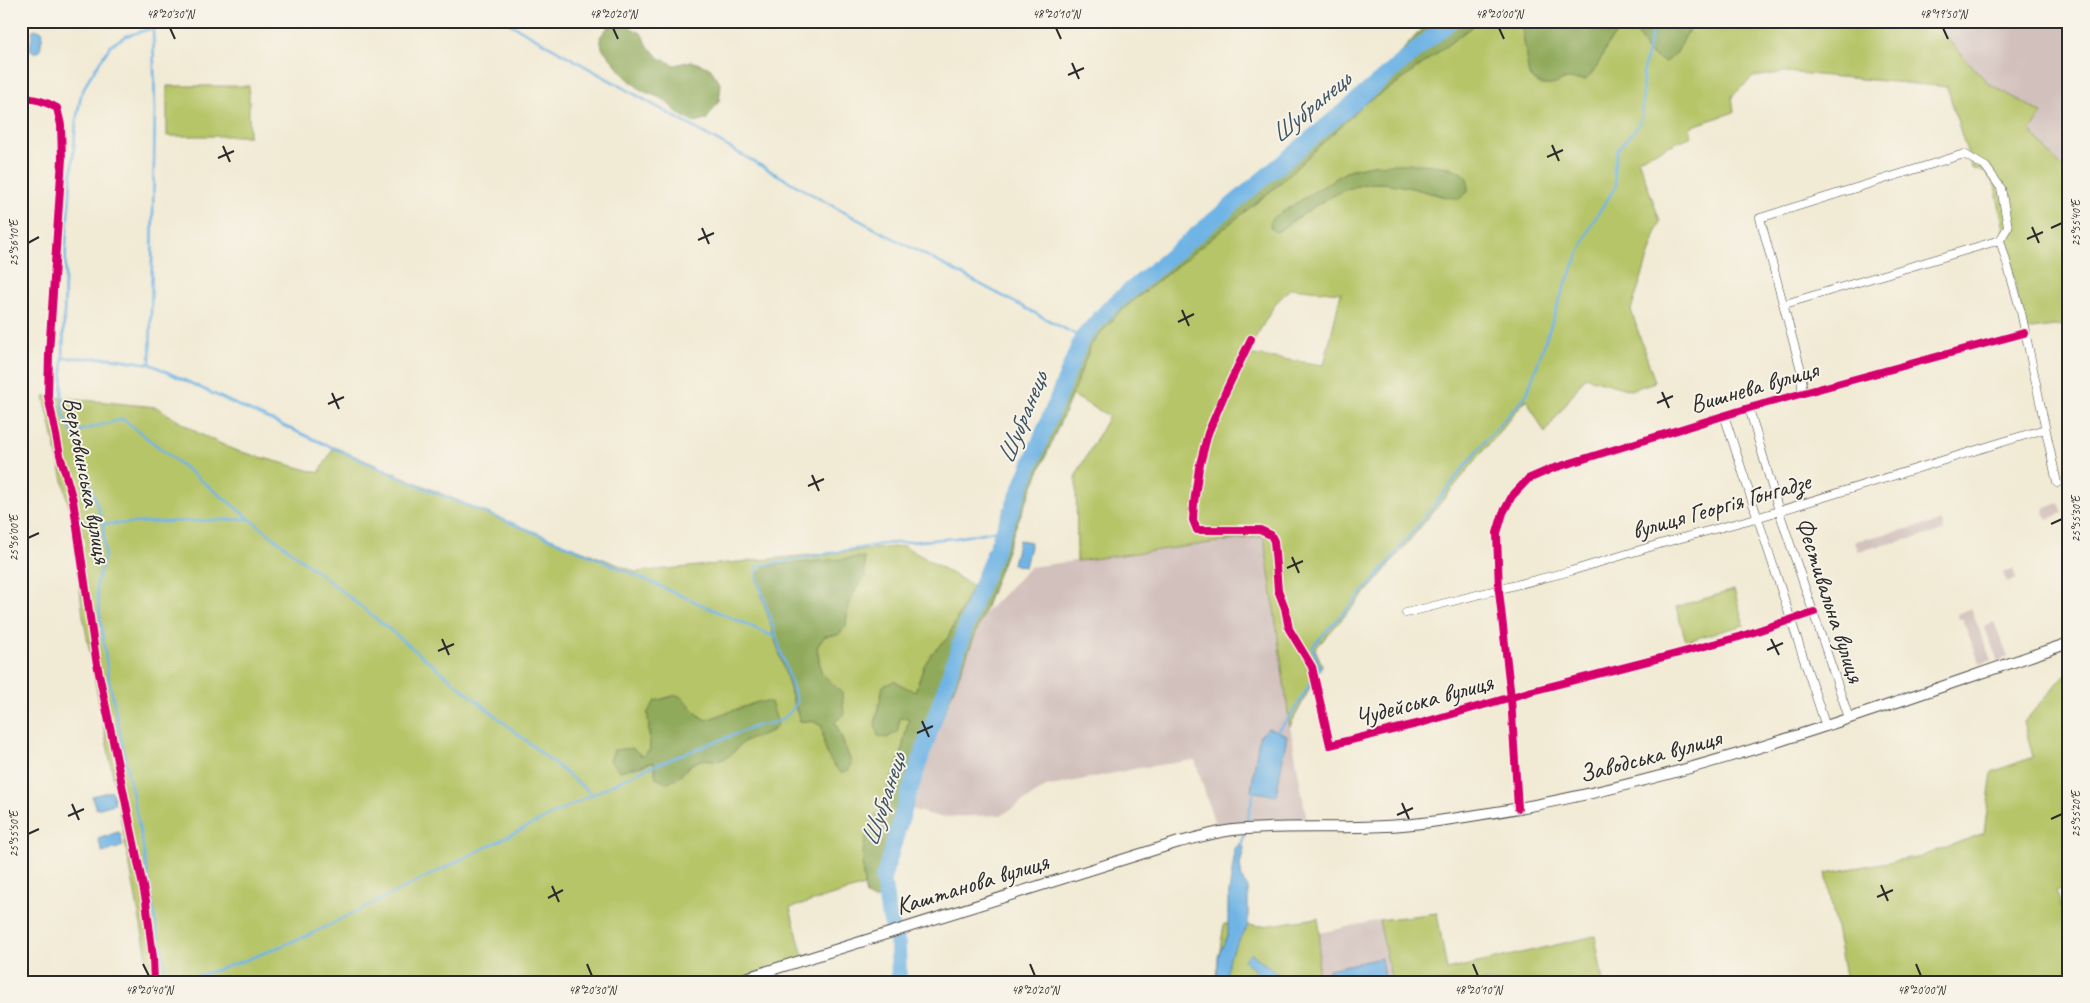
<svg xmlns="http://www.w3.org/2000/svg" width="2090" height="1003" font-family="Caveat,sans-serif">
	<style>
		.industrial { fill: #d1c0bc }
		.green { fill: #b6c568; stroke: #70784a; fill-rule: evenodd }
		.forest { fill: #90aa5c; stroke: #5e6a44 }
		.water { fill: #6fb4e5; stroke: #4d7088 }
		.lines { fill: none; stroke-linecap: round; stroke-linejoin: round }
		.stream { stroke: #6fb4e5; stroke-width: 2.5 }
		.river { stroke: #6fb4e5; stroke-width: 16 }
		.street-casing { stroke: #494844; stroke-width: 9 }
		.secondary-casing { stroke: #494844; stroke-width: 12 }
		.street { stroke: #fff; stroke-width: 8 }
		.secondary { stroke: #fff; stroke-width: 10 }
		.cycleway-casing { stroke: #f7f3e8; stroke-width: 11 }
		.cycleway { stroke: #d6006c; stroke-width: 8 }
		.ticks { fill: none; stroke: #2b2b2b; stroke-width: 2 }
		.labels { text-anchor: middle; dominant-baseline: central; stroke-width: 4; stroke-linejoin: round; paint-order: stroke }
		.street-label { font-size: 25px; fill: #2b2b2b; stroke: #f7f3e8 }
		.water-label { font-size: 26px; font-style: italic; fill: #3f5463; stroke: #f7f3e8 }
		.neatline { fill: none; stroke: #2b2b2b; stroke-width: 2 }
		.ticks-label { font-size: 12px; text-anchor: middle; fill: #2b2b2b }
	</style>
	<rect width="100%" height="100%" fill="#f7f3e8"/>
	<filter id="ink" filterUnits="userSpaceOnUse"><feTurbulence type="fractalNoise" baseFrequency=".02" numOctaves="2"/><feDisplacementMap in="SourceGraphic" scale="10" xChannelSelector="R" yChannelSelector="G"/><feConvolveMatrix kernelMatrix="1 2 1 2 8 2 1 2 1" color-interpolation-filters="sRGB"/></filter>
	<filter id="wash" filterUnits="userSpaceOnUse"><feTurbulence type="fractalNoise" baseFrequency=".0096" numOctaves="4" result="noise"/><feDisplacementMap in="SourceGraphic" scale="20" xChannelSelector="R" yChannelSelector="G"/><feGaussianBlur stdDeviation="1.12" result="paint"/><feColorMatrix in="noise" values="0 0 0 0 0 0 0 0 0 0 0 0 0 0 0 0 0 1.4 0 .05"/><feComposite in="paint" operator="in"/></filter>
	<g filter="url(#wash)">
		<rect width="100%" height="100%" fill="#f1ead4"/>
		<path class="industrial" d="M1931,21H2069V176L2031,131L2042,113L1988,83Z
			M2059,503L2063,513L2047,519L2043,509Z
			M1942,521L1944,531L1858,551L1855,541Z
			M1264,536L1290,726L1308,827L1217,831L1195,760L1139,768L1046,787L1002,815L940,817L910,809L933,741L983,615L1030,567Z
			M2013,569L2016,579L2007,583L2003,573Z
			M1971,608L1991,660L1980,664L1962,618L1959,619L1957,614Z
			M1994,622L2008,657L1998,661L1984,626Z
			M1379,920L1392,982H1317L1320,933Z"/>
		<path class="green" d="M1479,21H1521L1529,76C1532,78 1538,84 1542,85C1551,87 1584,72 1596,68L1608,44L1625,21L1631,22L1649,54H1676L1692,23L1696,21H1931L1988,83L2042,113L2031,131L2069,176V324L2024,330L1995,185L1986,173L1972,168L1947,87L1786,72L1753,77L1732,96L1734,112L1690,127L1692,136L1638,159L1660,221L1631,310L1655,382L1630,390L1585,377L1545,433L1526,399L1376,581L1315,649L1322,665L1290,726L1264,536L1077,561L1076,475L1109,416L1072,395L1091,345L1118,313L1277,186L1364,104L1399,82ZM1372,165L1451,167L1465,176L1444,197C1423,191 1401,184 1380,183C1343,182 1306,213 1277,232L1270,228L1272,219L1349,170ZM1291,288L1341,293L1324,365L1246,354L1275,304Z
			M167,86H249V136H167Z
			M44,396L156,407L200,434L234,450L319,473L334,447L477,509L636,572L904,546L973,586L947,639L933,652L924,666L915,692L906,688L883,686L875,725L897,732L900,718H909L900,758L887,789L890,799L887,806L874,817L862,863L864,886L790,908L805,964L751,982H148L146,952L83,616L72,520ZM764,566L865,577C851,593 847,606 846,627L838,635L825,636L817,647L821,672L842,693L835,721L851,762L824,745L822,726L812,721H800L792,699ZM677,695C690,701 693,714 706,720L758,702L774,730L743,742L733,753L720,760L706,758L692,764L677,779L666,783L656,778L654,762L634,769L632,748L642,756L650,750L648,712L655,701Z
			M1734,590L1744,625L1686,641L1676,607Z
			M2069,670V886L2056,891L2069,929V982H1846L1826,873L1922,856L1984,833L1992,772L2033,757L2024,722Z
			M1437,913L1447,970L1595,936L1603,982H1392L1379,920Z
			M1318,918L1320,933L1317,982H1215L1224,924L1264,926Z"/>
		<path class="forest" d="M613,21H618L641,33L648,46L661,59L675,65L691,61L710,68L721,85L719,101L706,120L693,122L679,114L663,99L641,90L626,77L602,48L600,37Z
			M1429,21H1479L1399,82L1364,104L1277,186L1118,313L1091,345L1072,395L1017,523L983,615L933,741L910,809L890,879L891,894L874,900L866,896C861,870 860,844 873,819C877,811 886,808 890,799L887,789L900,758L909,719L900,718L897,732L887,738L878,736L875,725L883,686L894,681L915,692L924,666L933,652L947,639L973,586L1074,339L1109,303L1358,100Z
			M1521,21H1625L1608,44L1596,68L1586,80L1564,79C1550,90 1542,85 1529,76Z
			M1630,21H1696L1692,24L1676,54L1665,62L1649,54Z
			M1372,165C1393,164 1453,160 1466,177C1469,182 1468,187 1468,192L1459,199C1432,195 1406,184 1379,183C1342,182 1306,213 1276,232L1270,228L1271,219L1349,170Z
			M864,557L865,577C851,593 847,606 846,627L838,635L825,636L817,647L821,672L842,693L844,714L835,722L851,762L849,770L841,773C824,755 825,750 822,726L812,721H800L756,577L764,566Z
			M677,695C690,701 693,714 706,720L758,702H771L778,724C771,735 757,735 745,741C736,746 732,758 720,760C710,762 707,756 694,763C682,769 682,777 666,783L656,778L654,762L620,771L610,761L614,750L632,748L642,756L650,750L648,712L655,701Z"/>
		<path class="water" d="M35,29L43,32L40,50L38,52H32L30,49L33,30Z
			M1019,540L1031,542L1025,567L1013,564Z
			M1268,728L1287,735L1276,796L1251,791L1259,737Z
			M112,791L115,804L96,809L92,796Z
			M118,832L120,833L123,846L103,853L98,839Z
			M1239,844H1242L1244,848L1240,865L1242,879L1248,888V926L1229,957L1226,982H1217L1218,956L1228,935V900L1234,858V850Z
			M1251,953L1288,982H1267L1244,960Z
			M1381,958L1384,977L1360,982H1328L1329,969Z"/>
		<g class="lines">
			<path class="stream" d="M177,21L126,36L111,45L89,78L81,95L76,122L66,242L62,394L63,412L80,451L103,524L249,519
				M505,21L838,209L1082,338
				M62,358H111L150,364L239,406L428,490L571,547L775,637
				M150,364L155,110L153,27
				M72,433L123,419L353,600L593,795
				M103,524L105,556L96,585L108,674L142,841L158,935L169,982
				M1316,675L1320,668L1312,647L1375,579L1486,440L1527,394L1563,290L1592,223L1616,186L1614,169L1617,150L1637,127L1642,118L1643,75L1651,34V21
				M1277,731L1290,717L1313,679
				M1246,825L1254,791
				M1242,844L1244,833
				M180,982L246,960L309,935L640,771L759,725C777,724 788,719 797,702L756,574L758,566L883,544L956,538L1005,529"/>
			<path class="river" d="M899,982L898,945L888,911L883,879L909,793L974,603L1082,338L1109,308L1451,21"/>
		</g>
	</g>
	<g filter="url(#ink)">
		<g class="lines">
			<defs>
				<path id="street" d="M21,98C35,98 45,101 57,108L61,125L62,159L49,353L48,396L60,455L73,500L96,659L146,901L153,957L154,982
					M1785,304L2000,240
					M1251,339L1225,393L1208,433L1199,468L1194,503L1193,520L1197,530H1260L1271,535L1274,541L1278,590L1285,608L1289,629L1312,667L1330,745L1421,723L1532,691L1668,656L1739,637L1814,612
					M1802,393V374L1760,218L1964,154L1986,167L2001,188L2008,227L2000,240L2021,312L2057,483
					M1749,408L1779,511L1849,718
					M1724,415L1826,727
					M1406,613L1571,571L1663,543L1756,518L2045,429
					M1518,808L1511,698L1499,591L1497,533L1503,513L1512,496L1528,479L1551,469L1749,408L2024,333"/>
				<path id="secondary" d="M733,982L1179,842C1197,838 1215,832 1233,830C1283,825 1335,829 1385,826C1415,825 1447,820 1477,815C1681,784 1874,709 2069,643"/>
			</defs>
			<use href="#street" class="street-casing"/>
			<use href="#secondary" class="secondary-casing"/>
			<use href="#street" class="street"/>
			<use href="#secondary" class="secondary"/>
			<defs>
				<path id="cycleway" d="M21,98C35,98 45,101 57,108L61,125L62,159L49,353L48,396L60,455L73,500L96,659L146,901L153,957L154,982
					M1251,339L1225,393L1208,433L1199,468L1194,503L1193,520L1197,530H1260L1271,535L1274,541L1278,590L1285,608L1289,629L1312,667L1330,745L1421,723L1532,691L1668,656L1739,637L1814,612
					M1518,808L1511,698L1499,591L1497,533L1503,513L1512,496L1528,479L1551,469L1749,408L2024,333"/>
			</defs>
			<use href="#cycleway" class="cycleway-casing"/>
			<use href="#cycleway" class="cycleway"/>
		</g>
	</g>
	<path class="ticks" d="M170,28L175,39M613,28L618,39M1056,28L1061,39M1499,28L1504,39M1943,28L1948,39M1072,63L1079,79M1068,75L1084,68M1552,145L1559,161M223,146L230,162M1547,157L1563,150M218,158L234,151M2032,227L2039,243M702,228L709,244M2051,228L2062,223M2027,239L2043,232M698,240L714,233M28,243L39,237M1182,310L1189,326M1178,322L1194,314M1662,392L1669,408M332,393L339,409M1657,403L1673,396M328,404L344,397M812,475L819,491M808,486L824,479M2051,524L2062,519M28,538L39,533M1292,557L1299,573M1287,568L1303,561M442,639L449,655M1771,639L1779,655M1767,650L1783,643M438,651L454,644M922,721L929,737M917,733L933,726M1402,803L1409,819M72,804L79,820M1397,815L1413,808M68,816L84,809M2051,819L2062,814M28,834L39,829M1881,885L1888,901M552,886L559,902M1877,897L1893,890M548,898L563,890M143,964L149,976M587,964L592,976M1030,964L1035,976M1473,964L1478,976M1916,964L1921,976"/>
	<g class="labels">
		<g class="street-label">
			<text transform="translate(1754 387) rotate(-16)">Вишнева вулиця</text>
			<text transform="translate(87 480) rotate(79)">Верховинська вулиця</text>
			<text transform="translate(1721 506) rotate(-16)">вулиця Георгія Гонгадзе</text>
			<text transform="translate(1830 600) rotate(72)">Фестивальна вулиця</text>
			<text transform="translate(1424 700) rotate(-15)">Чудейська вулиця</text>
			<text transform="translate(1650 756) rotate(-15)">Заводська вулиця</text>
			<text transform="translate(972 884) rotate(-17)">Каштанова вулиця</text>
		</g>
		<g class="water-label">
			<text transform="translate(1310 107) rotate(-40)">Шубранець</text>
			<text transform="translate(1022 418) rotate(-68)">Шубранець</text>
			<text transform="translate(883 800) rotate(-72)">Шубранець</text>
		</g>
	</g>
	<rect width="2090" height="1003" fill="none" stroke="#f7f3e8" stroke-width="55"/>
	<rect x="28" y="28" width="2034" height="948" class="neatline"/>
	<g class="ticks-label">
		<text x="170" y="18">48°20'30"N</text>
		<text x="613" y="18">48°20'20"N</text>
		<text x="1056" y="18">48°20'10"N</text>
		<text x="1499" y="18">48°20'00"N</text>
		<text x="1943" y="18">48°19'50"N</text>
		<text transform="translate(2076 223) rotate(-90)" y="4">25°55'40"E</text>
		<text transform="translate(14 243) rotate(-90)" y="4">25°56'10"E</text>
		<text transform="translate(2076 519) rotate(-90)" y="4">25°55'30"E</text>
		<text transform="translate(14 538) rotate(-90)" y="4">25°56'00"E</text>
		<text transform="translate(2076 814) rotate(-90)" y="4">25°55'20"E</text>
		<text transform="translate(14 834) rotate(-90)" y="4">25°55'50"E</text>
		<text x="149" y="994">48°20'40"N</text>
		<text x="592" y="994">48°20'30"N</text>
		<text x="1035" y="994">48°20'20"N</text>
		<text x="1478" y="994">48°20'10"N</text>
		<text x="1921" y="994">48°20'00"N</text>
	</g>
</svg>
